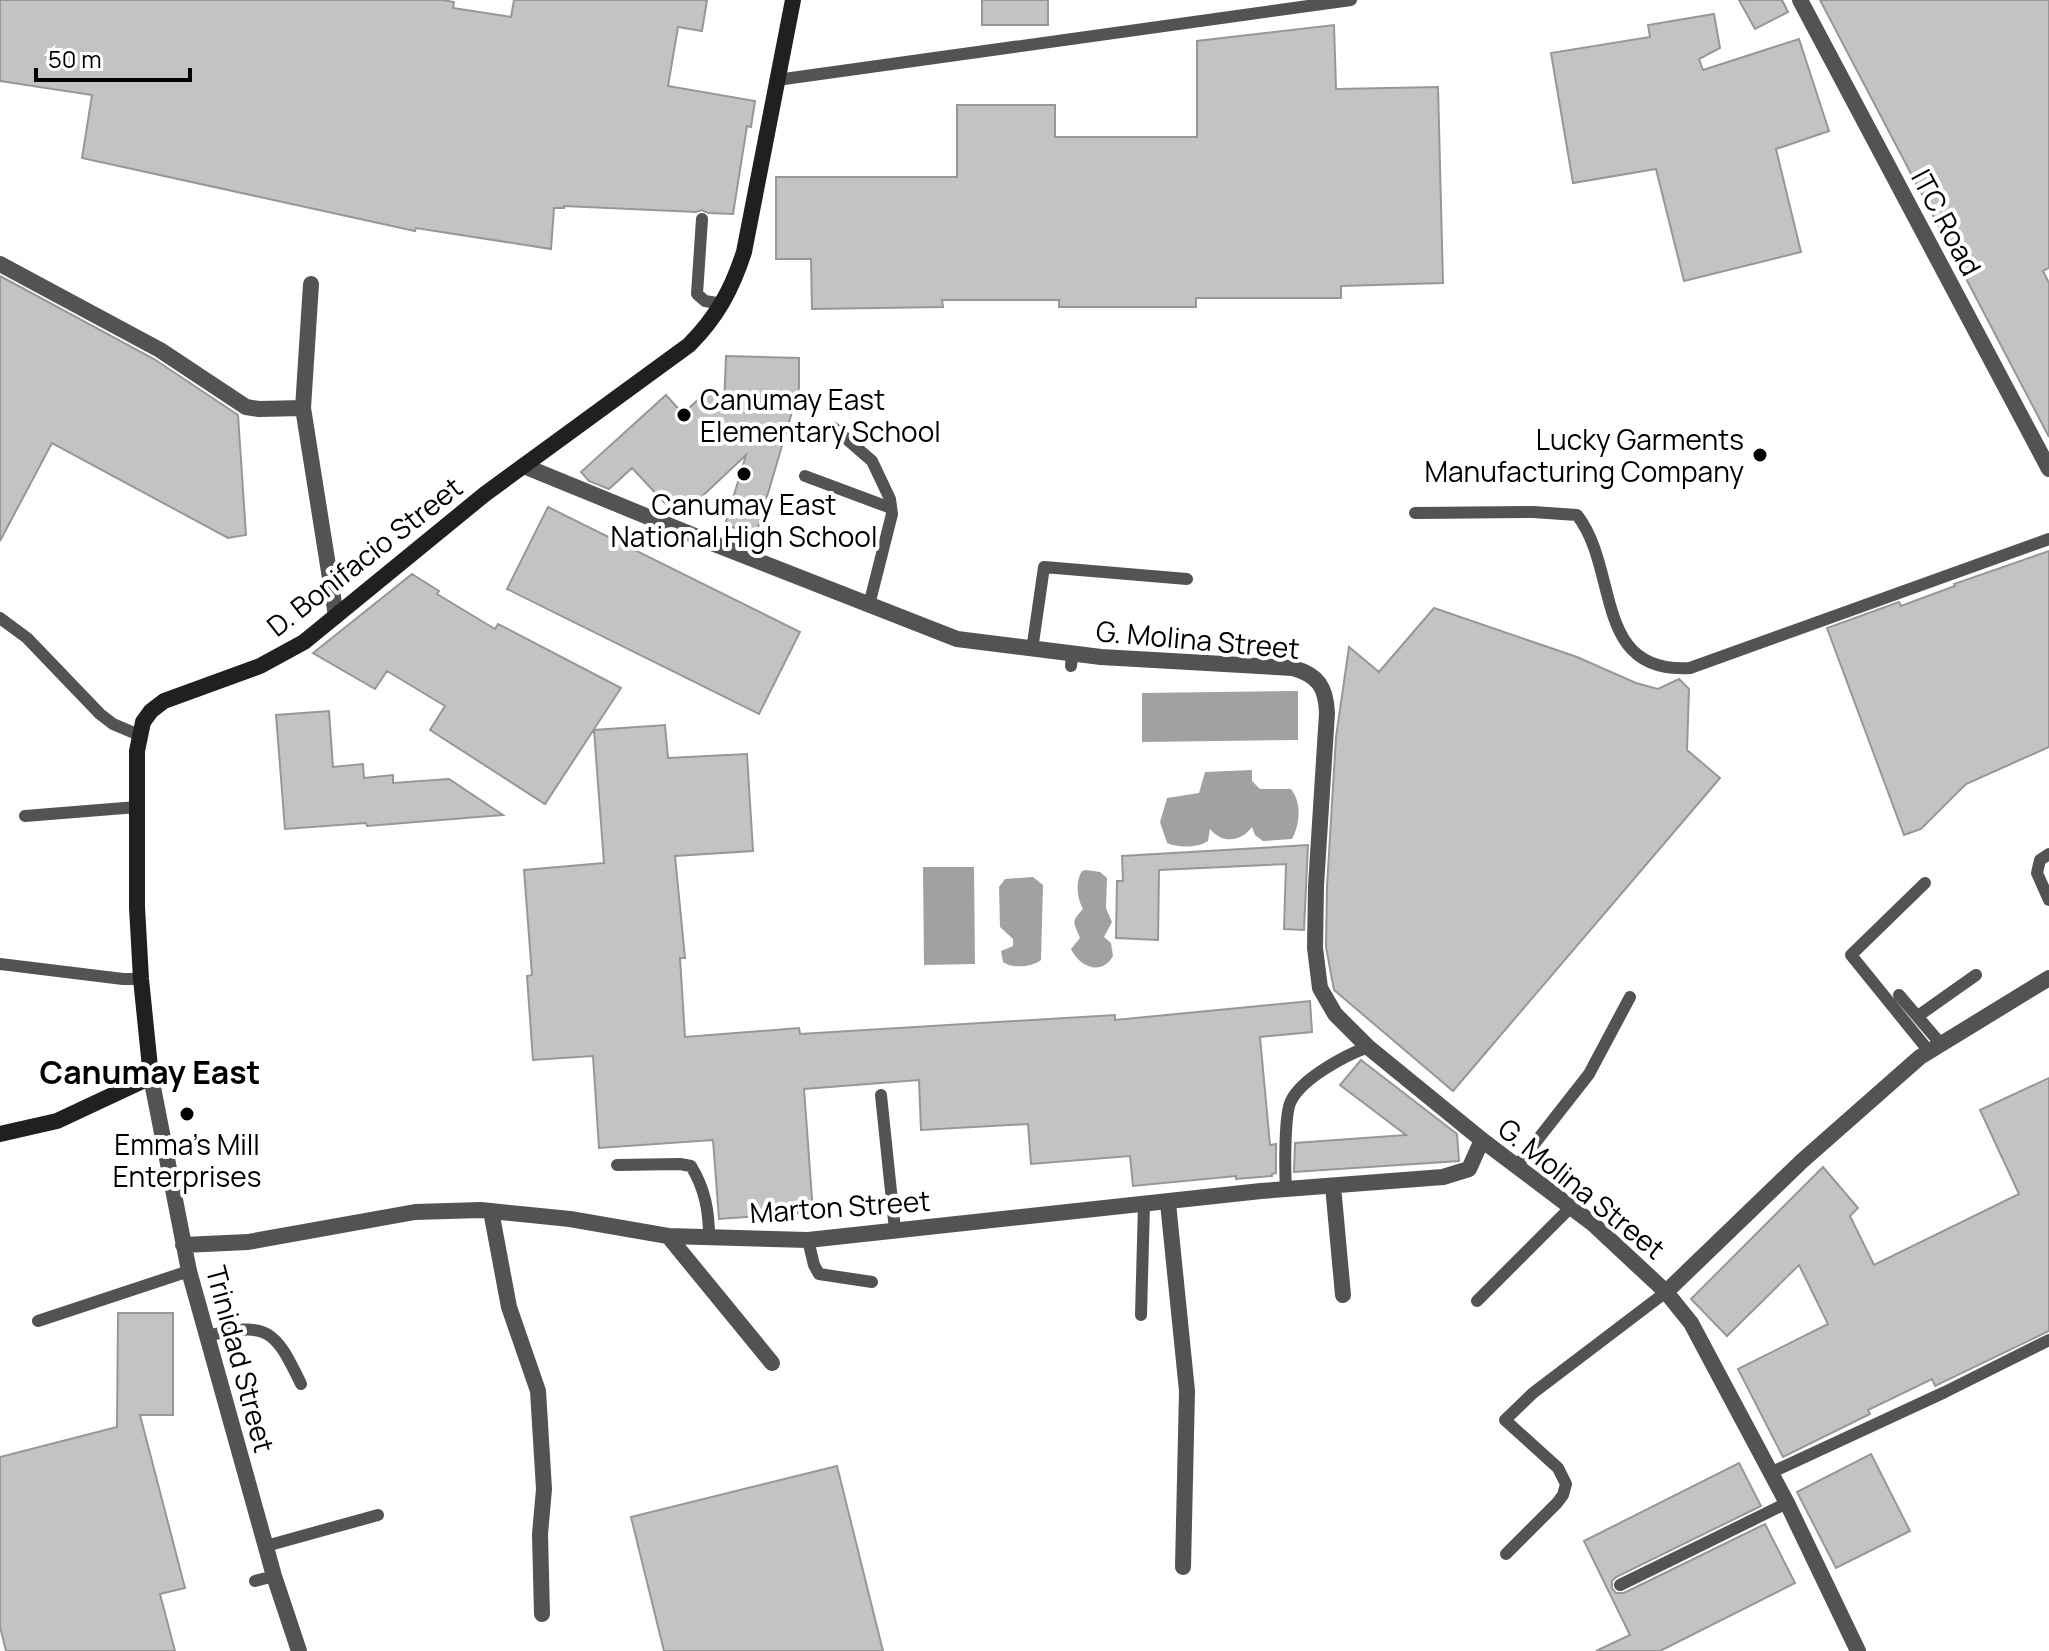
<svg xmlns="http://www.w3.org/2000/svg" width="2049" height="1651" font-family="Manrope,sans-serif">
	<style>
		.water { fill: #a1a1a1 }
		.building { fill: #c3c3c3; stroke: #979797; stroke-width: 2 }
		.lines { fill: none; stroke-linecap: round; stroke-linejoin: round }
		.service { stroke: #535353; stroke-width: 12 }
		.minor { stroke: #535353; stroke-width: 16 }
		.tertiary { stroke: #535353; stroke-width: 16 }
		.secondary { stroke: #202020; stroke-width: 16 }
		.poi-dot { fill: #000; stroke: #fff; stroke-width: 3 }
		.labels { text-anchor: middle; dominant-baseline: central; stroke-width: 8; stroke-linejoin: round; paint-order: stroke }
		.street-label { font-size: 28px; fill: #000; stroke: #fff }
		.poi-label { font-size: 28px; fill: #000; stroke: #fff }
		.quarter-label { font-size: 32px; font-weight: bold; fill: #000; stroke: #fff }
	</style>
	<rect width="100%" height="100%" fill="#fff"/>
	<path class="water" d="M1298,691V740L1142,742V693Z
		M1252,770V781L1260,789H1291C1302,803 1300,824 1292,839L1263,841L1255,835L1252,827C1241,842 1222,844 1210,829L1208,841C1198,848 1177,848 1167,843L1160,822L1167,798L1199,793L1205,772Z
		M923,867H974L975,964L924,965Z
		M1086,870L1100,872L1107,878L1106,908L1112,922L1104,937L1111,943L1113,956C1101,977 1079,966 1071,949L1080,938C1073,921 1071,922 1083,909C1077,898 1075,882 1082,871Z
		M1033,877L1043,885L1041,960C1032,967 1012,969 1003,962L1001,951L1013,946V939L1000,927L999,887L1005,879Z"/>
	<path class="building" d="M0,0H442L454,2L453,8L511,17L514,0H707L702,31L678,27L668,86L755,101L751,127L747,126L733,214L708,213L702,210L696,212L564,206V208H554L551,249L416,228L415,231L82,158L92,95L0,81Z
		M982,0H1048V25H982Z
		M1739,0H1782L1788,12L1755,29Z
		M1820,0H2049V268L2043,271L2049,283V437Z
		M1714,14L1720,48L1699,59L1703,70L1799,39L1829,131L1776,149L1801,252L1684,281L1656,169L1573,183L1551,53L1650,37L1648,25Z
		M1334,25L1336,89L1438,87L1443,283L1341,286V298H1196V307H1059V300H942L943,307L812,309L811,259H776V177H957V105H1055V137H1197V41Z
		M0,276L154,359L238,415L246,535L228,538L52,443L0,541Z
		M726,356L799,358V388L756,534L725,525L746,455L679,518L632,468L609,489L589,481L581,472L666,395L683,414L708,390L724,407Z
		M548,507L800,632L759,714L507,589Z
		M2049,551V747L1966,784L1921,829L1904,835L1827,628L1899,602L1901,606L1955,586L1954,584Z
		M412,574L439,591L437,594L495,629L498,624L621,688L545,804L430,730L445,706L387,671L375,689L313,653Z
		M1434,608L1577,657L1636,683L1658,689L1679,679L1689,689L1687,750L1720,778L1453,1091L1334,990L1326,947L1327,886L1336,737L1349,647L1379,672Z
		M329,711L333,767L363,764L364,778L393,775V783L449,779L503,815L367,826L366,823L285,829L276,715Z
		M665,725L668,758L747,754L753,851L675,856L685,958H680L685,1037L799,1028L800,1034L1115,1015V1020L1310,1001L1312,1032L1260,1037L1270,1145L1276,1144V1173L1272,1174V1176L1236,1179V1176L1133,1186L1130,1156L1031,1164L1028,1124L921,1130L919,1080L804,1089L813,1212L719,1219L713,1140L599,1148L593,1056L533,1060L527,976L532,975L524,870L604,863L594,730Z
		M1308,845L1304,930L1284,929L1286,864L1159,870L1158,940L1116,938L1117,881H1123L1122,856Z
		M1361,1060L1457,1134L1459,1161L1294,1172L1295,1143L1406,1135L1340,1085Z
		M2049,1078V1331L1935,1386L1932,1379L1868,1410L1870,1414L1783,1457L1738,1369L1828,1324L1799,1265L1727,1336L1691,1299L1823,1167L1858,1208L1850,1216L1874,1265L2019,1194L1980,1110Z
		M118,1313H173V1415H140L185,1588L160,1594L175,1651H6L0,1627V1457L117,1427Z
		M1871,1454L1910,1531L1836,1568L1797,1492Z
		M1739,1463L1761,1506L1616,1577L1612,1581V1588L1616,1593H1624L1765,1524L1795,1583L1660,1651H1596L1630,1635L1584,1541Z
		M837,1466L883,1651H664L631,1517Z"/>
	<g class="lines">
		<path class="service" d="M777,80L1351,0
			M702,219L697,294L705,301L723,304
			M834,428L872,461L890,499L892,514L869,605
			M805,476L891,508
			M1415,513L1533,512L1577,515C1620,570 1592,674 1690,668L2049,539
			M0,618L27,638L100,714L113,724L139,735
			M1032,650L1044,567L1187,579
			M1071,666L1072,654
			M25,816L137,807
			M2049,854L2040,860L2037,873L2049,900
			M1925,883L1851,955L1928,1050
			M0,964L123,979H141
			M1899,995L1940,1043
			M1918,1016L1976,975
			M881,1095L895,1230
			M617,1165L680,1164L691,1166C705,1189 709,1211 709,1237
			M1517,1166L1589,1074L1630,997
			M1286,1189C1285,1173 1284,1114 1291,1101C1302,1078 1346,1055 1368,1047
			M808,1240L814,1265L819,1274L872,1282
			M1477,1301L1571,1207
			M1141,1315L1144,1205
			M38,1321L189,1271
			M207,1336C268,1321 275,1330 301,1384
			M1770,1473L1945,1392L2049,1340
			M266,1546L378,1515
			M1506,1554L1557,1503L1563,1495L1566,1484L1558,1468L1505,1420L1533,1393L1666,1292
			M255,1581L274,1576
			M1620,1585L1787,1503"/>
		<path class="minor" d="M0,264L160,350L246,407L259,409L303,408
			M311,284L303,408L336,616
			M524,466L707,541L957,639L1101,657L1293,668C1318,675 1326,687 1327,713L1316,886L1315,948L1320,988L1335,1014L1368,1047L1482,1140L1592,1223L1666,1292L1691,1323L1787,1503L1858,1651
			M151,1077L189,1271L274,1576L299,1651
			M1333,1186L1343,1295
			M1168,1203L1187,1391L1183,1567
			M491,1211L509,1307L538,1391L544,1489L540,1534L542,1614
			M668,1236L772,1363
			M183,1245L248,1242L415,1212L481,1210L570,1219L668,1236L808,1240L1261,1191L1443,1177L1469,1169L1482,1140
			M1666,1292L1802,1161L1920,1057L2049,978"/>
		<path class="tertiary" d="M1800,0L2049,469"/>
		<path class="secondary" d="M0,1134L57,1121L151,1077L141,979L137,907V751L143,722L151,711L164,701L260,666L304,642L485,494L689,345C717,317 732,289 744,252L793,0"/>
	</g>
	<g class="poi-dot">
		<circle cx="684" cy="415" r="8"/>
		<circle cx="1760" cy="455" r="8"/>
		<circle cx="744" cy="474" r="8"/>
		<circle cx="187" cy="1114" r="8"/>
	</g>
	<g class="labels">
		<g class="street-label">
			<text transform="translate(1947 222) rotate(62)">ITC Road</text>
			<text transform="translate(364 556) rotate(-38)">D. Bonifacio Street</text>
			<text transform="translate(1198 639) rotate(5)">G. Molina Street</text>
			<text transform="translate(1582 1188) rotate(39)">G. Molina Street</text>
			<text transform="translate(840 1206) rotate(-4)">Marton Street</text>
			<text transform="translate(241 1359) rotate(75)">Trinidad Street</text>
		</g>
		<g class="poi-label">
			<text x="700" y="399" text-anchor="start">Canumay East<tspan x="700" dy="32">Elementary School</tspan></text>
			<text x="1744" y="439" text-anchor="end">Lucky Garments<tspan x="1744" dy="32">Manufacturing Company</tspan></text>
			<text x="744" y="504">Canumay East<tspan x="744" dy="32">National High School</tspan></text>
			<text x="187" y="1144">Emma's Mill<tspan x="187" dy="32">Enterprises</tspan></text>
		</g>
		<g class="quarter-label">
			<text x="150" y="1072">Canumay East</text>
		</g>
	</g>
	<path d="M36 68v12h154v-12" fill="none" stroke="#000000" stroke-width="4"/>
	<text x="48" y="68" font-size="24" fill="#000000" stroke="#ffffff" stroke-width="6" paint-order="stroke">50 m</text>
</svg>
